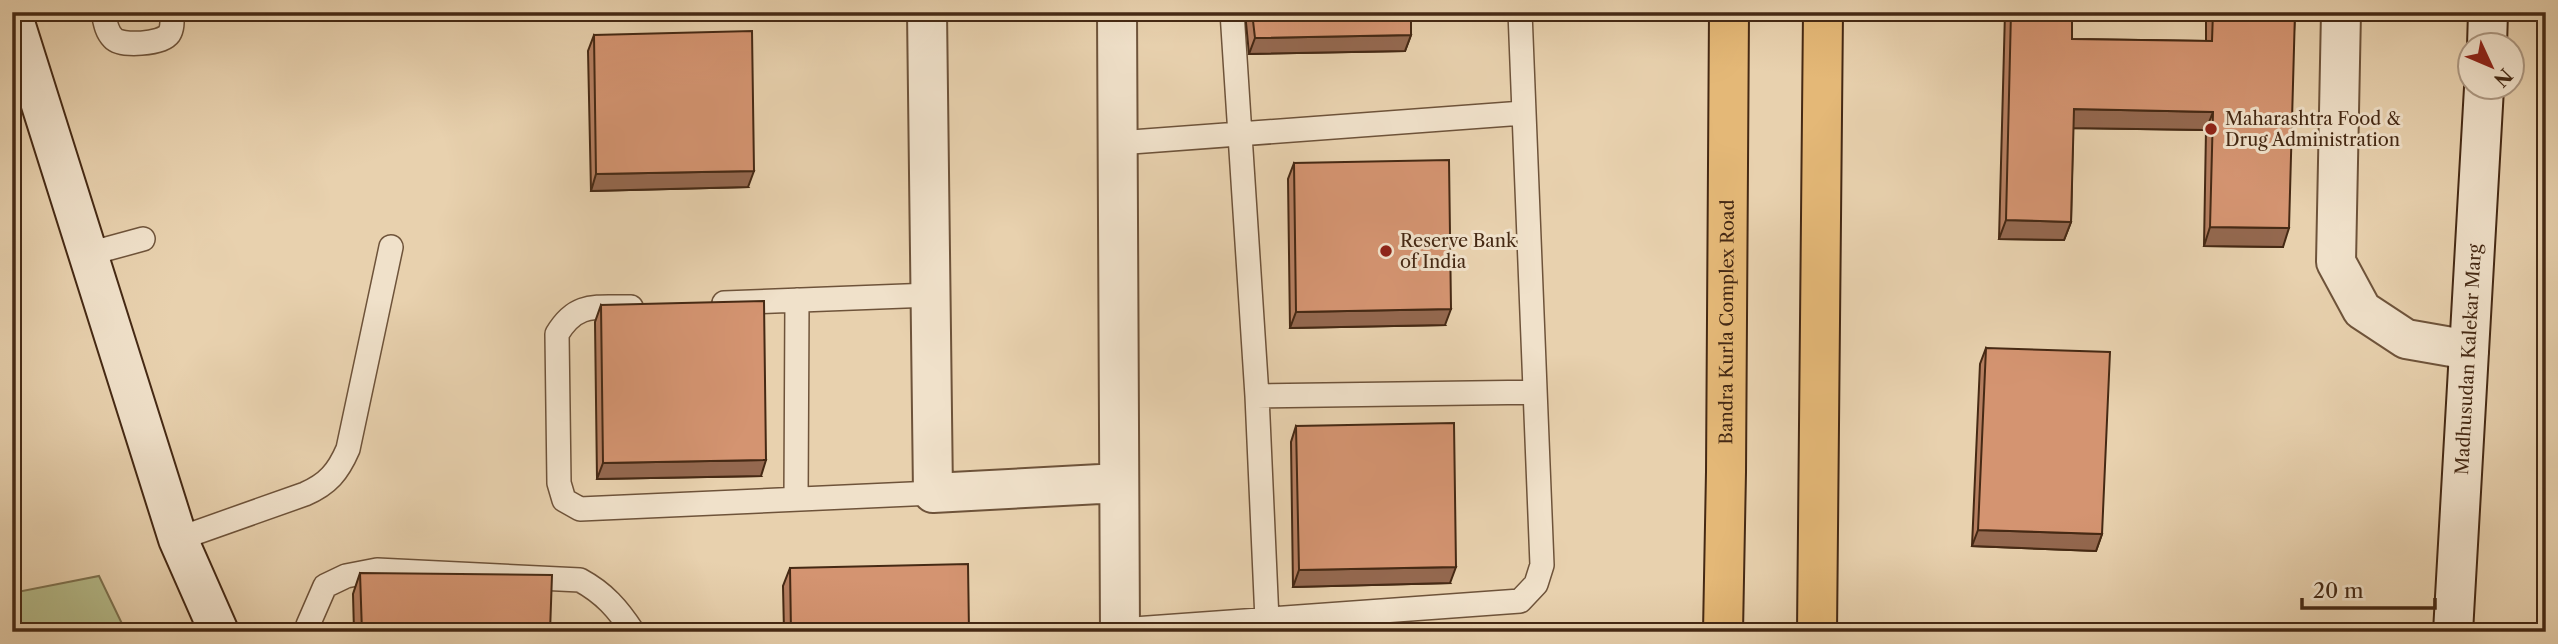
<svg xmlns="http://www.w3.org/2000/svg" width="2558" height="644" font-family="'Libre Caslon Text',serif">
	<style>
		.green { fill: #b5bc8b; stroke: #7d7250; stroke-width: 2 }
		.lines { fill: none; stroke-linecap: round; stroke-linejoin: round }
		.lane-casing { stroke: #6e533a; stroke-width: 26 }
		.street-casing { stroke: #6e533a; stroke-width: 42 }
		.secondary-casing { stroke: #452914; stroke-width: 42 }
		.primary-casing { stroke: #452914; stroke-width: 42 }
		.lane { stroke: #f0e1ca; stroke-width: 23 }
		.street { stroke: #f0e1ca; stroke-width: 38 }
		.secondary { stroke: #f0e1ca; stroke-width: 38 }
		.primary { stroke: #e4b877; stroke-width: 38 }
		.wall { fill: #b67f61; stroke: #452914; stroke-width: 2 }
		.shaded-wall { fill: #94684f; stroke: #452914; stroke-width: 2 }
		.building { fill: #d49471; stroke: #452914; stroke-width: 2 }
		.poi-dot { fill: #8f2418; stroke: #f0e1ca; stroke-width: 2.5 }
		.labels { text-anchor: middle; dominant-baseline: central; stroke-width: 6; stroke-linejoin: round; paint-order: stroke }
		.poi-label { font-size: 18px; fill: #452914; stroke: #f0e1ca; text-anchor: start }
		.street-label { font-size: 18px; fill: #452914; stroke: #f0e1ca }
	</style>
	<rect width="100%" height="100%" fill="#e8d1ae"/>
	<filter id="stains"><feTurbulence type="fractalNoise" baseFrequency=".00286" numOctaves="4"/><feColorMatrix values="0 0 0 0 .2 0 0 0 0 .09 0 0 0 0 .02 0 0 0 .5 -.17"/></filter>
	<radialGradient id="worn" r=".72"><stop offset=".6" stop-color="#630" stop-opacity="0"/><stop offset="1" stop-color="#630" stop-opacity=".3"/></radialGradient>
	<path class="green" d="M99,576L126,632H12V593Z"/>
	<g class="lines">
		<defs>
			<path id="lane" d="M103,12C105,21 106,31 113,38C121,47 162,44 169,34C173,28 172,19 172,12
				M1232,12L1257,396L1267,620
				M1118,143L1523,113
				M88,254L143,239
				M724,303L931,295
				M631,307C596,308 577,301 557,334L559,483L564,500L580,509L933,493
				M1257,396L1535,392
				M796,499L797,300
				M178,539L305,494C328,484 338,472 348,449L391,247
				M1120,630L1520,601L1536,584L1542,565L1520,12
				M310,632L308,625L325,586L346,576L377,570L580,580C604,593 618,609 633,632"/>
			<path id="street" d="M927,12L933,493L1119,483
				M1117,12L1120,632
				M2341,12L2336,262L2362,310L2406,339L2469,350"/>
			<g id="secondary">
				<path d="M12,13L178,539L219,632"/>
				<path d="M2487,46L2488,12"/>
				<path id="s1" d="M2453,632L2484,88"/>
			</g>
			<g id="primary">
				<path id="s2" d="M1723,632L1726,472L1729,12"/>
				<path d="M1817,632L1823,12"/>
			</g>
		</defs>
		<use href="#lane" class="lane-casing"/>
		<use href="#street" class="street-casing"/>
		<use href="#secondary" class="secondary-casing"/>
		<use href="#primary" class="primary-casing"/>
		<use href="#lane" class="lane"/>
		<use href="#street" class="street"/>
		<use href="#secondary" class="secondary"/>
		<use href="#primary" class="primary"/>
	</g>
	<path class="wall" d="M1245,12H1411V35L1405,51L1249,54Z
		M2005,12H2072V39L2206,41V12H2295L2283,247L2204,246L2206,130L2073,128L2071,222L2064,240L1999,239Z
		M594,35L748,187L591,191L588,51Z
		M1294,163L1445,325L1290,328L1288,179Z
		M601,305L761,476L597,479L595,322Z
		M1986,348L2102,534L2096,551L1972,546L1980,364Z
		M1296,426L1450,583L1293,587L1291,442Z
		M790,568L969,632H784L783,586Z
		M360,573L550,632H354L353,594Z"/>
	<path class="shaded-wall" d="M1411,35L1405,51L1249,54L1255,38Z
		M2074,109L2213,112L2206,130L2067,128Z
		M754,171L748,187L591,191L596,174Z
		M2006,220L2071,222L2064,240L1999,239Z
		M2210,227L2289,228L2283,247L2204,246Z
		M1451,309L1445,325L1290,328L1296,312Z
		M766,460L761,476L597,479L603,463Z
		M1978,530L2102,534L2096,551L1972,546Z
		M1456,567L1450,583L1293,587L1299,570Z"/>
	<path class="building" d="M1252,12H1411V35L1255,38Z
		M2011,12H2072V39L2212,41L2213,12H2295L2289,228L2210,227L2213,112L2074,109L2071,222L2006,220Z
		M752,31L754,171L596,174L594,35Z
		M1449,160L1451,309L1296,312L1294,163Z
		M764,301L766,460L603,463L601,305Z
		M1986,348L2110,352L2102,534L1978,530Z
		M1454,423L1456,567L1299,570L1296,426Z
		M968,564L969,632H791L790,568Z
		M360,573L552,575L550,632H362Z
		M1937,628L1983,631V632H1937Z"/>
	<g class="poi-dot">
		<circle cx="2211" cy="129" r="7"/>
		<circle cx="1386" cy="251" r="7"/>
	</g>
	<g class="labels">
		<g class="poi-label">
			<text x="2225" y="119">Maharashtra Food &amp;<tspan x="2225" dy="21">Drug Administration</tspan></text>
			<text x="1400" y="241">Reserve Bank<tspan x="1400" dy="21">of India</tspan></text>
		</g>
		<g class="street-label">
			<text stroke="none"><textPath href="#s2" startOffset="310">Bandra Kurla Complex Road</textPath></text>
			<text stroke="none"><textPath href="#s1" startOffset="273">Madhusudan Kalekar Marg</textPath></text>
		</g>
	</g>
	<rect width="2558" height="644" fill="none" stroke="#e8d1ae" stroke-width="42"/>
	<rect x="14" y="14" width="2530" height="616" fill="none" stroke="#452914" stroke-width="3.5"/>
	<rect x="21" y="21" width="2516" height="602" fill="none" stroke="#452914" stroke-width="2"/>
	<g transform="translate(2491 66) rotate(134)"><circle r="33" fill="#f0e1ca" stroke="#ac9781" stroke-width="2"/>
	<path d="M0-5L12 26L0 18L-12 26Z" fill="#8f2418"/>
	<text y="-10" font-size="19" font-weight="bold" text-anchor="middle" fill="#452914">N</text>
	</g>
	<path d="M2302 598v10h133v-10" fill="none" stroke="#452914" stroke-width="3.5"/>
	<text x="2313" y="598" font-size="21" fill="#452914" stroke="#f0e1ca" stroke-width="5" paint-order="stroke">20 m</text>
	<rect width="100%" height="100%" filter="url(#stains)"/>
	<rect width="100%" height="100%" fill="url(#worn)"/>
</svg>
